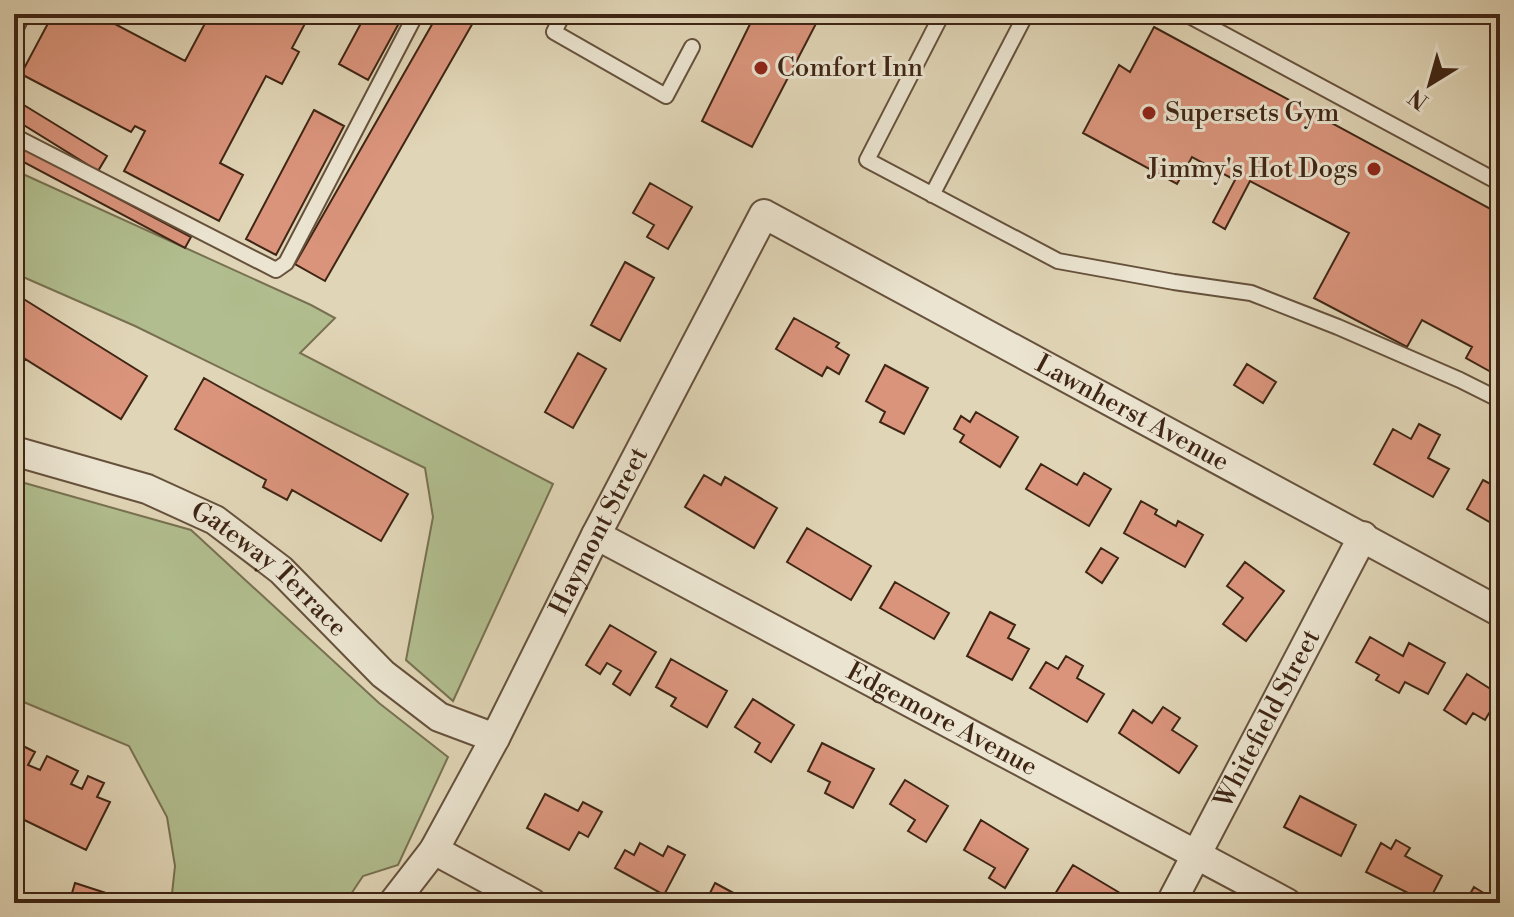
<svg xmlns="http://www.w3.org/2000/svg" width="1514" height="917" font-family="'Libre Bodoni',serif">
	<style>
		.green { fill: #b1bd8e; stroke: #787151; stroke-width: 2 }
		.building { fill: #da947c; stroke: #3e2514; stroke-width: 2 }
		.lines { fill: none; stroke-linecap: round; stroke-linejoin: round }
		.lane-casing { stroke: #66513c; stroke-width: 18 }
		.street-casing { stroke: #66513c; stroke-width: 32 }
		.lane { stroke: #ebe4d0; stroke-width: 14 }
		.street { stroke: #ebe4d0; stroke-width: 28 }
		.poi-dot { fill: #8f2418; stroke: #ebe4d0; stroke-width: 3 }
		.labels { text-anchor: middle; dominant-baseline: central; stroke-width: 6; stroke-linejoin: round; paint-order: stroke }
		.poi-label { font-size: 26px; fill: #3e2514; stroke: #ebe4d0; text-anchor: start }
		.street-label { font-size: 26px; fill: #3e2514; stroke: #ebe4d0 }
	</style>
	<rect width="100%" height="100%" fill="#e0d5b6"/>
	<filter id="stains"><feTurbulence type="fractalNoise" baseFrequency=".0025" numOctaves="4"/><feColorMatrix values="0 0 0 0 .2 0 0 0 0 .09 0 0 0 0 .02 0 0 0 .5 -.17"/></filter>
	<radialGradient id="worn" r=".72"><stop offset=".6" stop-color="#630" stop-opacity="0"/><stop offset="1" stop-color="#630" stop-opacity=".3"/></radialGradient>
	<path class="green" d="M14,170L311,305L335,318L300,353L553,484L453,701L406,660L433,517L425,468L135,326L14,273Z
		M14,480L191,530L379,703L448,757L398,865L363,876L345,903H171L175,866L167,817L129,746L14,698Z"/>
	<path class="building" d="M53,14H96L185,61L210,14H301L308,18L292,48L299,52L282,84L266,76L220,163L243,175L219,221L124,171L145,131L135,126L131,132L21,74Z
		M366,14H404L368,80L339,64Z
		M438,14H478L325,281L295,264Z
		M755,14H821L752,147L702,121Z
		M1154,27L1500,214V365L1496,363L1491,372L1466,358L1472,347L1422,320L1407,347L1314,298L1349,233L1250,181L1225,229L1213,222L1235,180L1192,157L1177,184L1083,133L1119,65L1130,72Z
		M14,99L107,156L98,171L14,119Z
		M314,110L344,126L276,255L246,239Z
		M14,143L191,237L185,248L14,157Z
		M650,183L692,207L668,249L647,237L654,225L633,213Z
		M625,262L654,278L620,341L591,325Z
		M14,293L147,376L121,419L25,359L17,372L14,370Z
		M794,318L839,343L836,347L849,355L839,374L827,367L822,376L776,349Z
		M578,353L606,369L573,428L545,412Z
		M1247,364L1276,382L1263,403L1234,385Z
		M885,365L928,388L904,434L880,422L885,412L866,401Z
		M204,378L408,494L381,541L292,490L287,500L263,487L266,480L175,429Z
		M976,412L1018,437L1000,467L960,442L964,435L954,429L961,416L970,422Z
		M1419,424L1440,435L1428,458L1449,469L1433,497L1374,464L1393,429L1411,439Z
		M1041,464L1077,485L1084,473L1111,489L1089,526L1026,489Z
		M704,475L721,485L725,477L777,508L754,548L685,507Z
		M1483,480L1500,489V528L1467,509Z
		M1141,501L1157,510L1155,514L1176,526L1178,521L1203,535L1185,567L1124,533Z
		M807,528L871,566L851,600L787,562Z
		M1101,548L1118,558L1102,583L1086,572Z
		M1245,562L1284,591L1246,641L1223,624L1243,598L1227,586Z
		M895,582L949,613L934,639L880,608Z
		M990,612L1015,625L1008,638L1029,649L1012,680L967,656Z
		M610,625L656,652L630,695L613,684L621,671L607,663L600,674L586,665Z
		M1370,637L1403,656L1409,643L1445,663L1428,694L1405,682L1399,693L1376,680L1379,675L1356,662Z
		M1066,656L1083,666L1077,678L1104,694L1087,722L1030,688L1046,662L1058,669Z
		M671,659L727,691L707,727L671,706L676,698L656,687Z
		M1467,674L1500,695L1485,720L1473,713L1466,724L1444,710Z
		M753,699L794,725L771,762L755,752L760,743L735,727Z
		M1163,707L1180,718L1172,730L1197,746L1179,773L1119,733L1133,710L1152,723Z
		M822,743L874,769L853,808L825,793L830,782L808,771Z
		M19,744L35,752L28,765L40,770L47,756L78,771L71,784L82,789L88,776L104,783L97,797L110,802L86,850L14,815V754Z
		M905,780L948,806L926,842L908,831L915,820L890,804Z
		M545,794L578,811L583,802L602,812L588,837L579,832L569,850L527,828Z
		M1300,796L1356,825L1341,856L1284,827Z
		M981,820L1028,849L1005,888L989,878L995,868L964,850Z
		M1396,840L1410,848L1405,856L1442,876L1428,903L1366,872L1381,843L1391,849Z
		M640,843L663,856L668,846L685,855L664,895L615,868L625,850L634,855Z
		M1073,865L1120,893L1114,903H1070L1055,894Z
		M75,883L115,896L113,903H69Z
		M715,883L752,903H705Z
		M1474,887L1487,895L1485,899L1493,903H1465Z"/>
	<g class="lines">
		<defs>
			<path id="lane" d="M563,14L554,32L666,96L692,47
				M942,14L867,160L1058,261L1174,282L1251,293L1338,327L1460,380L1500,400
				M1186,14L1500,183
				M14,32L23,14
				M14,136L276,270L286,263L416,14
				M932,195L1026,14"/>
			<g id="street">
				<path id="s1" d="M14,451L147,489L215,520L281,570L383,674L439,717L495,738"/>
				<path id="s2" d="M596,535L1287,903"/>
				<path d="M434,850L532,903"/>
				<path id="s3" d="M393,903L434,850L495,738L596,535L764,214L1500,612"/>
				<path id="s4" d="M1171,903L1363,536"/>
			</g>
		</defs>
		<use href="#lane" class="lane-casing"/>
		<use href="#street" class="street-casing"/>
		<use href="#lane" class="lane"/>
		<use href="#street" class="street"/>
	</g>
	<g class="poi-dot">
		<circle cx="761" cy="68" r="8"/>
		<circle cx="1149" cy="113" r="8"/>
		<circle cx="1374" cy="169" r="8"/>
	</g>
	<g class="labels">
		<g class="poi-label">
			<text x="777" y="68">Comfort Inn</text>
			<text x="1165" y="113">Supersets Gym</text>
			<text x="1358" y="169" text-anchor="end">Jimmy's Hot Dogs</text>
		</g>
		<g class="street-label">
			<text stroke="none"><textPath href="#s3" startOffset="1202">Lawnherst Avenue</textPath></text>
			<text stroke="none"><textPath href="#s3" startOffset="426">Haymont Street</textPath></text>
			<text stroke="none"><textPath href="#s1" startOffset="286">Gateway Terrace</textPath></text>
			<text stroke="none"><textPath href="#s2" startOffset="392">Edgemore Avenue</textPath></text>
			<text stroke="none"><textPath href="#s4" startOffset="208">Whitefield Street</textPath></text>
		</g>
	</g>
	<rect width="1514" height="917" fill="none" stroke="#e0d5b6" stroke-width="48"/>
	<rect x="16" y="16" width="1482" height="885" fill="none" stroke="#3e2514" stroke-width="4"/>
	<rect x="24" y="24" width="1466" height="869" fill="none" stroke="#3e2514" stroke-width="2"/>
	<g transform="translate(1430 84) rotate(217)" stroke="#ebe4d0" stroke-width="6" paint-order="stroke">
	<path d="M0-6L14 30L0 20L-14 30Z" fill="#3e2514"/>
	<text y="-12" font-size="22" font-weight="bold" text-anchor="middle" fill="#3e2514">N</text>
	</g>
	<rect width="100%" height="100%" filter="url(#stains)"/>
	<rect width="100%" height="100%" fill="url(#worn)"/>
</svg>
